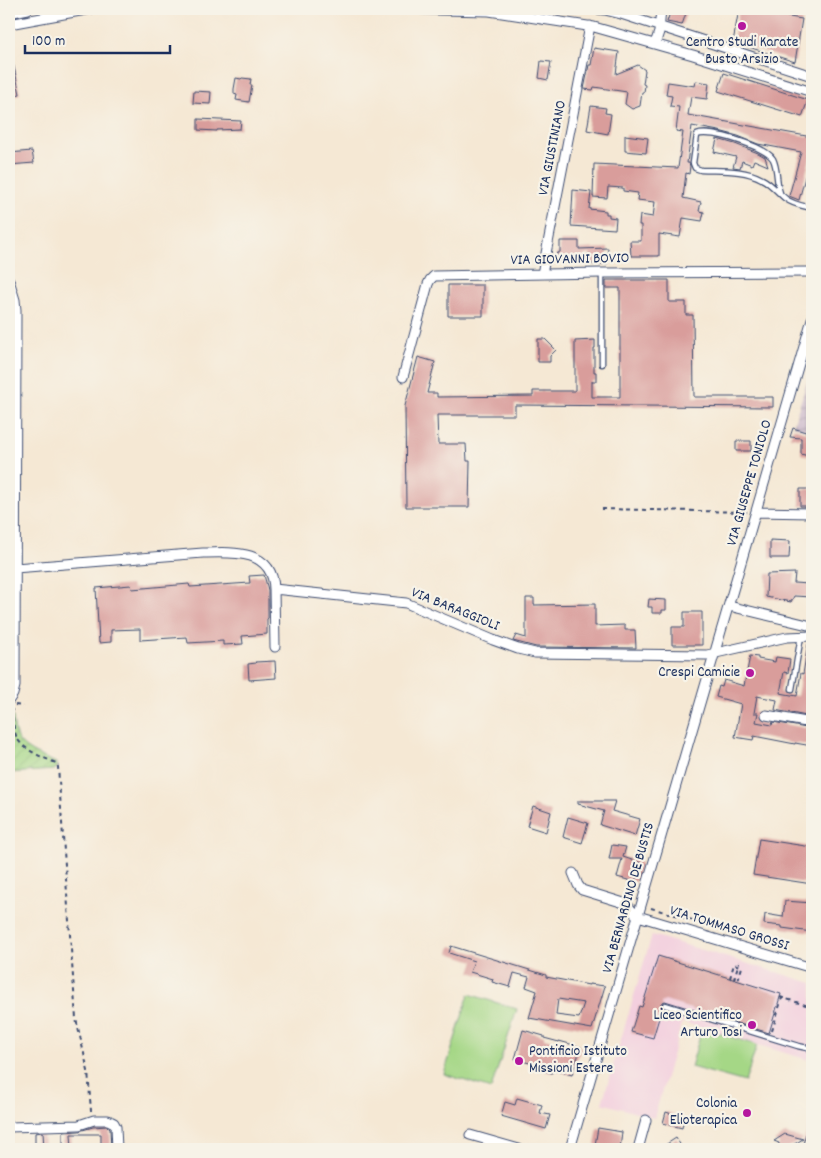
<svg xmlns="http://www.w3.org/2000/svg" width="821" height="1158" font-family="Dekko,sans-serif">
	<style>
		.built { fill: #f3cfde }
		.industrial { fill: url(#industrial-grid) }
		.garden { fill: url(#garden-furrows); stroke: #608372 }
		.pitch { fill: #a5d786; stroke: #608372 }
		.building { fill: #d99d9b; fill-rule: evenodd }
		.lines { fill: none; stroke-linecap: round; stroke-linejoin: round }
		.service-casing { stroke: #3c4b70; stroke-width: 7 }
		.minor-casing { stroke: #3c4b70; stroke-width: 11 }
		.path { stroke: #3c4b70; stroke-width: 2; stroke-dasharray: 4 4; stroke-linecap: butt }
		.service { stroke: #fff; stroke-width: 4.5 }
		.minor { stroke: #fff; stroke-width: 9 }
		.poi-dot { fill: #b5179e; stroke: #f7f3e8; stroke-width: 2 }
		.labels { text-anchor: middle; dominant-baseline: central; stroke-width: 4.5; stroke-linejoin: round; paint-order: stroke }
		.poi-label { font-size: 15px; fill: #1b2f5e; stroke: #f7f3e8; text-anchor: end }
		.street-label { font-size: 15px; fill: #1b2f5e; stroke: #f7f3e8 }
	</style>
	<defs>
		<pattern id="industrial-grid" width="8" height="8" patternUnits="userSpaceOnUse" patternTransform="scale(1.25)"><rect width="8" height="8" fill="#cfbdce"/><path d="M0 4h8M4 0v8" fill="none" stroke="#a79aaa"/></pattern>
		<pattern id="garden-furrows" width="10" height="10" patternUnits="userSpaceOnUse" patternTransform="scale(1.25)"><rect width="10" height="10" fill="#a5d786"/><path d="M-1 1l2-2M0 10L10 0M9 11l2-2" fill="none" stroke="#8db976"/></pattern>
	</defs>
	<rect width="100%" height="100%" fill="#f7f3e8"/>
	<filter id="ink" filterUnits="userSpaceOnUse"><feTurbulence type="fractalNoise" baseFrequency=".02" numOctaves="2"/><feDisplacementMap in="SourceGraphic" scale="10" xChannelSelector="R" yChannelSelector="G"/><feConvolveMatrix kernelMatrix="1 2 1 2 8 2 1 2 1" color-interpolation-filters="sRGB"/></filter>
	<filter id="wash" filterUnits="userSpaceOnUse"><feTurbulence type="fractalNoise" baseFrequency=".0096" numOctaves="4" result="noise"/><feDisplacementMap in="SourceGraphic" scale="20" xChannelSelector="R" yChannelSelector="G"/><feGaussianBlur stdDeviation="1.12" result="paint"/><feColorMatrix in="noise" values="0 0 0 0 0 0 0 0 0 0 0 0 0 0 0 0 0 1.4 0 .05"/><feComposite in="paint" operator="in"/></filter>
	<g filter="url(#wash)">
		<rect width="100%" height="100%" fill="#f5e8d4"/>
		<path class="built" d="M652,935L812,983V1061L682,1022L654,1118L602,1103Z"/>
		<path class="industrial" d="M812,366V431L793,426Z"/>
		<path class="garden" d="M9,717H13C14,725 14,734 19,741C27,752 44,757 56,763L58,767L54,770L9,773Z"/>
		<path class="pitch" d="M469,994L517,1009L491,1089L444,1074Z
			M702,1028L757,1045L745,1082L691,1067Z"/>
		<g id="blocks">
			<path class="building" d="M671,9L686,13L682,25L667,22Z
				M739,9L802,19L795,62L733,42Z
				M594,48L619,52L616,74L638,65L645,70L643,84L645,85L644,92H642L640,106L632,109L625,104L627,92L594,87L593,90L584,89L589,65H591Z
				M9,58H12L20,94L9,97Z
				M541,61L551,62L548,80L539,78Z
				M724,73L808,100L802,117L718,91Z
				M236,78L241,79L242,78L251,79L250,85H252L249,102L236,100L237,95L234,94V89Z
				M696,81L709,83L707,99L691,97L688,115L812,137V151L799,200L789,196L801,152L758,144L738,136L719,131L692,126L687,163H689L690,166L689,174L686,173L683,198L701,202L699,211L704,212L702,221L683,218L680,237L659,234V256H631L630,241H641V225H639L640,215L653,217L655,202L637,200L638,193L623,191V188L608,187L607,198L593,197L594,164L678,168L683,132L676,131L679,107L670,106L672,96L666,95L668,82L695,86Z
				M194,91L211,92L210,104L193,103Z
				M591,106L606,108L605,113L611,114L608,134L587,130Z
				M198,119L241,121L240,129L217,130V131L198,130Z
				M625,135L648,138L646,153L625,151Z
				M717,139L735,144L758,153L765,157L768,166L754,160L752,165L742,161L740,168L733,167L736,157L714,152Z
				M32,151L34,163L9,165V153Z
				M573,190L591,192L589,209L606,211V214H609V217L616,218L615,229L571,226Z
				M560,241H579V249L608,248L607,264H590V254L559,263L556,254L560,252Z
				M606,280H669V302H686V315H693L694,397H773V407L515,405V415H437L438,444H466L467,461H470L469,507H406L405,406L418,357L435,362L427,393H437V397L533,396V391H575V341L595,340V348H594V372H596V381H592V397H620V288H606Z
				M448,285H483V316H448Z
				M538,339H545L556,350L550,356V362H538Z
				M793,428L812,434V457L801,454V438L790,437Z
				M736,441H751V451H736Z
				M800,489H812V506H800Z
				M770,540L790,541L789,558H770Z
				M795,573L794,583L809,584V589H812V597L794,596L791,602L766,597L767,574Z
				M264,575L268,590V618L267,619V634L242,636L243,644L223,645V641L188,643L187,637L140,640V629L111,630V642L99,643L96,588L131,585L132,589L189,584L190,587L250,583L249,576Z
				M526,598H534V605L595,604V626L625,625V630H635L636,648L536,647L513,641L516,635L526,638Z
				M649,599L666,600V610H662V613H652V607H648Z
				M684,612H702V645H672V627H684Z
				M808,644H812V701L811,709H812V717L775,710L777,700L757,696L754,713H758L756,722L772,725L773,722L812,729V746L795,743V744L754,736L753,740L735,737L741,704L716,697L719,686L722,687L724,680L744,686L750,656L758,657V659L775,662L776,657L790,659L788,673L784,672L780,693L797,696L801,673L803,674Z
				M275,661L276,678L249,680L248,664L256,663L255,662Z
				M578,801H615L612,811L640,819L635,836L600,825L604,811L578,804Z
				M533,806L551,812L546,832L527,826Z
				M568,817L588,823L582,843L563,837Z
				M759,839L812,847V884L753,875Z
				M612,845L626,847L623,857L641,863L635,882L617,877L622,859H609Z
				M785,901L812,903V932L782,928V926L764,924L765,914L783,917Z
				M451,946L546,975V977L589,985V984L605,986L592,1029L529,1018L537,991L526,987L529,977L514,973L510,987L492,982L493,979L470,972L474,961L449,953ZM558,999L584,1003L579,1018L556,1015Z
				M658,956L781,994L769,1033L665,1001L661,1003L662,1008L653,1038L631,1032L639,1006L642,1007Z
				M523,1030L544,1036V1038L559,1042V1041L581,1047L572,1075L553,1070L552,1073L532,1067L533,1064L515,1059Z
				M517,1098L542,1105L540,1113L550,1115L546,1129L501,1116L505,1102L515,1105Z
				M666,1112L684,1118L682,1128L663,1123Z
				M810,1120L812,1121V1147L803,1144Z
				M107,1126L110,1129L111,1149H101V1134H71L72,1149H63V1132L79,1131L93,1127Z
				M598,1128L622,1132L620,1149L595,1145Z
				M43,1132L44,1149H35V1133Z
				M785,1134L803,1139L786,1149H778L779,1143L774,1141Z
				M676,1138L683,1149H659Z"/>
		</g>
	</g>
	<g filter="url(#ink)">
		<use href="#blocks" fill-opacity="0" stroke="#3c4b70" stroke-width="1"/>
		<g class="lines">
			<defs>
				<path id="service" d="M780,193C776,182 778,169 773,159C765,146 709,129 697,135L693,163L695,168L701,170C721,171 744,169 762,179C772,184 778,193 786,199C794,205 804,206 812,208
					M602,273V364
					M792,689L801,636
					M665,1005L798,1046L812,1049"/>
				<path id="minor" d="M395,9L489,11L594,27L693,55L812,92
					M593,9L605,10L621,14L812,76
					M9,13L28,9
					M9,24L91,9
					M655,44L659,32L661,9
					M542,274L590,26
					M9,280L15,300L16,310L15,686L13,694L9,700
					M403,377L428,284L430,280L434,276L602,273L812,272
					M756,512L812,513
					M15,568L203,553C232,552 273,549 274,589L406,603L493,640L518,649L535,653L707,655L787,637L812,636
					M274,589L275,647
					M729,606L812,626
					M766,715L812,723
					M573,873L578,885L582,890L624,903C630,906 632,913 638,916L812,968
					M9,1127L79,1125L94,1120H108L114,1123L116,1127L117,1149
					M470,1135L519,1149
					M570,1149L812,319
					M638,1149L646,1120"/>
			</defs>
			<use href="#service" class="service-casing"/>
			<use href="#minor" class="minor-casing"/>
			<path class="path" d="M602,509L747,512
				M15,705L23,706
				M12,709C13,719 13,731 18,740C26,751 44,758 56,763L58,767L76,1019L88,1071L91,1111
				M651,908L692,920L695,923
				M730,978L734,964L742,967L738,980
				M734,979L739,962
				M780,997L812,1007
				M772,1031L782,998"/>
			<use href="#service" class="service"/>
			<use href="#minor" class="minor"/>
		</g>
	</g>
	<g class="poi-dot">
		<circle cx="742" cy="26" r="5"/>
		<circle cx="750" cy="673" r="5"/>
		<circle cx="752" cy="1025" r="5"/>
		<circle cx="519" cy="1061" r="5"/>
		<circle cx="747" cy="1113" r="5"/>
	</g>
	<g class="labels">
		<g class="poi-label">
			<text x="742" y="43" text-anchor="middle">Centro Studi Karate<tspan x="742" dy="17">Busto Arsizio</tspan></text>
			<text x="740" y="673">Crespi Camicie</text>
			<text x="742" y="1016">Liceo Scientifico<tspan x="742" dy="17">Arturo Tosi</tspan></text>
			<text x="529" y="1052" text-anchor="start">Pontificio Istituto<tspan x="529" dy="17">Missioni Estere</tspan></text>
			<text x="737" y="1104">Colonia<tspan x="737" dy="17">Elioterapica</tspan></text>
		</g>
		<g class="street-label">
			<text transform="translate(553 148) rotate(-79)">VIA GIUSTINIANO</text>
			<text transform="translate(570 260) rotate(-1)">VIA GIOVANNI BOVIO</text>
			<text transform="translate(750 483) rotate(-74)">VIA GIUSEPPE TONIOLO</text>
			<text transform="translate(455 610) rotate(22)">VIA BARAGGIOLI</text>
			<text transform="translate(629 898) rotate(-74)">VIA BERNARDINO DE BUSTIS</text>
			<text transform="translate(729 929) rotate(17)">VIA TOMMASO GROSSI</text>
		</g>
	</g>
	<rect width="821" height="1158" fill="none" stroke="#f7f3e8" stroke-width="30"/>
	<path d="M25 45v8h145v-8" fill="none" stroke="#1b2f5e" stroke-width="2.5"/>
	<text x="32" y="45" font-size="15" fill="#1b2f5e" stroke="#f7f3e8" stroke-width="4" paint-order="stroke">100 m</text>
</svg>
